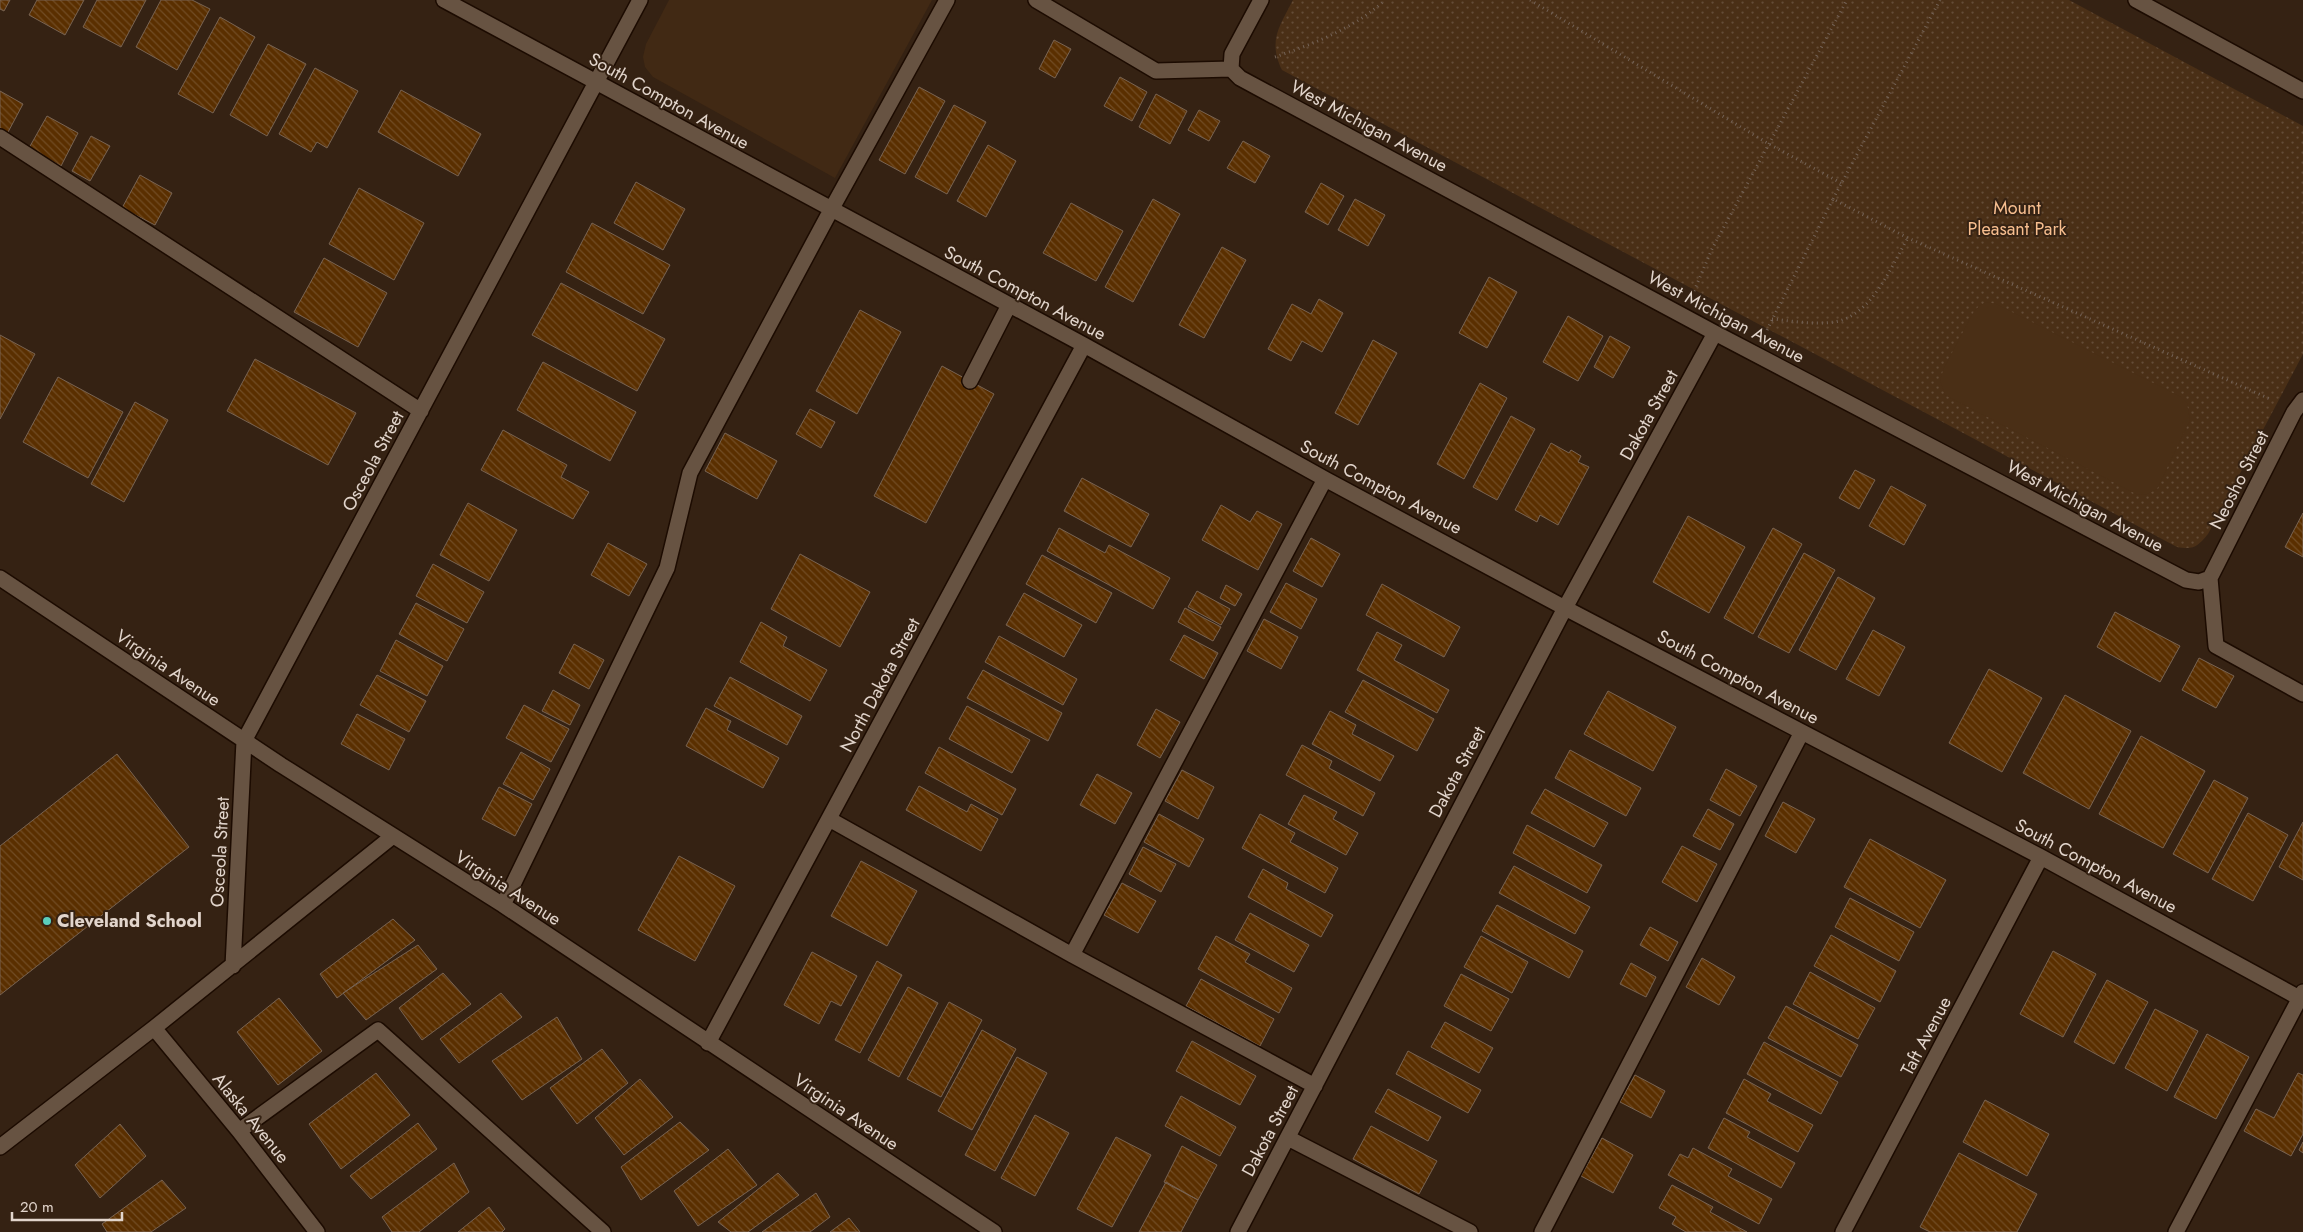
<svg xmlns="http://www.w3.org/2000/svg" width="2303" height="1232" font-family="Jost,sans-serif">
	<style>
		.built { fill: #412914 }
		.grass { fill: url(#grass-dots) }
		.garden { fill: #4a2f16 }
		.building { fill: url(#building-back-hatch); stroke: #786352 }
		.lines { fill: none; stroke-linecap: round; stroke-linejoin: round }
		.minor-casing { stroke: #1c0b01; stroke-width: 18 }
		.path { stroke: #746357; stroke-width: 3; stroke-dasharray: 1 4; stroke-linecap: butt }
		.minor { stroke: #675342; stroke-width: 15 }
		.poi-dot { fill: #5bcebc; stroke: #352213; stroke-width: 2 }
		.labels { text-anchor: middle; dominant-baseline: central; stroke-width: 4; stroke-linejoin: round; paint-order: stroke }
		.street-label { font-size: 18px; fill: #e2d5cc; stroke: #352213 }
		.park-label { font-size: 18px; fill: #f7be8f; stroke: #352213 }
		.poi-label { font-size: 18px; font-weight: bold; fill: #e2d5cc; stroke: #352213; text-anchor: start }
	</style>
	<defs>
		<pattern id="grass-dots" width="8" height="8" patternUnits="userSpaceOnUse" patternTransform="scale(1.25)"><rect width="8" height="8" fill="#4a2f16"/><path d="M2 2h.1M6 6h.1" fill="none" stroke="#644c37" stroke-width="1.8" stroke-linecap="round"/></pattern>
		<pattern id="building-back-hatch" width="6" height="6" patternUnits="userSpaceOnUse" patternTransform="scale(1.25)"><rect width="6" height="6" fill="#5a2f00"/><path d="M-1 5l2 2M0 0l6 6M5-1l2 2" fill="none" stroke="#714c24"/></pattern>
	</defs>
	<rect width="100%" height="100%" fill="#352213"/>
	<path class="built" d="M669,0H932L835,178L653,77L645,67L643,57L646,44Z"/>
	<path class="grass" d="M1293,0H2069L2303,126V354L2208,534C2197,547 2194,550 2177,547L1282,70C1268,41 1279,27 1293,0Z"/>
	<path class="garden" d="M1987,302L1996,304L2181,397L2187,403L2190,420L2157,489L2145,495L2136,494L1945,395L1940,380L1944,368L1973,313L1979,306Z"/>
	<path class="building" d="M0,0H10L4,11L0,9Z
		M37,0H84L65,35L29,15Z
		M97,0H146L121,47L83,27Z
		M161,0H192L210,9L177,70L136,47Z
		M220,17L255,37L213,113L178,94Z
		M1054,40L1071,49L1055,78L1039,69Z
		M268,44L306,64L267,136L230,115Z
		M315,68L358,91L327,148L317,142L311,152L279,134Z
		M1120,77L1147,92L1132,121L1104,106Z
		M919,87L945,101L905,174L879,160Z
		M401,90L481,134L458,176L378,132Z
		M0,91L23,104L7,134L0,130Z
		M1156,94L1187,111L1170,144L1139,127Z
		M954,105L986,122L947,194L915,177Z
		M1199,110L1220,121L1209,141L1188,130Z
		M47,116L78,133L61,166L29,148Z
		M91,136L110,146L90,181L72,171Z
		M1243,141L1270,156L1255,183L1227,168Z
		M988,145L1016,161L986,217L957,201Z
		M140,175L172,193L155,225L122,208Z
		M636,182L685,209L663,250L614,223Z
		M1321,183L1344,196L1328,225L1305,212Z
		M359,188L424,223L394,280L329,244Z
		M1153,199L1180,214L1133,302L1105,287Z
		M1355,199L1385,215L1368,246L1338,230Z
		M1071,203L1123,231L1096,281L1043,253Z
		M592,223L670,265L643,314L566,272Z
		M1222,247L1246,260L1204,338L1179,325Z
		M324,258L387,293L358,347L294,312Z
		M1489,277L1517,292L1487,348L1459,333Z
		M561,283L665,339L637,391L532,335Z
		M1319,299L1343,313L1322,352L1302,341L1291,361L1268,349L1292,304L1311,314Z
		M860,310L901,332L857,414L816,391Z
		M1568,316L1603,336L1578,381L1543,362Z
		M0,335L35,354L0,419Z
		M1610,336L1630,347L1613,378L1594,367Z
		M1373,340L1397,353L1358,425L1335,413Z
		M255,359L356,413L328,465L227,411Z
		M543,362L636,412L610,461L517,410Z
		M942,366L994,394L926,523L874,496Z
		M58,377L123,412L88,478L23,442Z
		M1480,383L1507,398L1464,479L1437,464Z
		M135,402L168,420L124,502L91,484Z
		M810,409L835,422L821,448L796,434Z
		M1511,416L1535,429L1497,500L1473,487Z
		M503,430L567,465L561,477L589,492L573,519L481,470Z
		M725,433L777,461L757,499L705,471Z
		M1551,443L1569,453L1571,450L1581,456L1578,462L1589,467L1558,525L1540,515L1537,522L1515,510Z
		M1855,470L1875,480L1859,509L1839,498Z
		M1082,478L1149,514L1131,547L1064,511Z
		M1891,486L1926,505L1904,545L1869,526Z
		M468,503L517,530L489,581L440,555Z
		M1221,505L1250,522L1257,511L1282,524L1258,570L1202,540Z
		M2303,513V557L2285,547Z
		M1688,516L1745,547L1709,613L1653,582Z
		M1059,528L1105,553L1109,545L1170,578L1153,609L1047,551Z
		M1773,528L1802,544L1753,634L1724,618Z
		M1311,538L1340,554L1322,587L1293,571Z
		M608,543L647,564L629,596L591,575Z
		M1804,553L1835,570L1789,653L1758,637Z
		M800,554L870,592L840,647L771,609Z
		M1042,555L1112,593L1096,623L1026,584Z
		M433,564L484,592L467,623L416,596Z
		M1838,577L1875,598L1836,670L1799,650Z
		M1286,583L1317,599L1301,629L1270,612Z
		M1382,584L1460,627L1444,657L1366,615Z
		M1226,585L1242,594L1235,606L1220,598Z
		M1197,591L1230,609L1221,625L1188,607Z
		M1024,593L1082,625L1064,657L1006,625Z
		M416,603L464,629L447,661L399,634Z
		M1185,608L1221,627L1213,641L1178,622Z
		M2115,612L2180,646L2160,682L2097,647Z
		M1264,619L1298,637L1281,669L1247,651Z
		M761,622L787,637L783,646L827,670L810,701L740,662Z
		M1873,630L1905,647L1879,696L1846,679Z
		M1377,632L1402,645L1394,660L1449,690L1437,713L1357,670Z
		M1184,635L1218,653L1204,679L1170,660Z
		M999,636L1077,679L1063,705L985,662Z
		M396,640L443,666L427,696L380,671Z
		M574,644L604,660L589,689L559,673Z
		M2199,658L2234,676L2216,708L2182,690Z
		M1989,669L2042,698L2002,772L1949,743Z
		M983,670L1062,713L1048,741L967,698Z
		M377,675L426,701L409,732L360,705Z
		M730,677L802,716L787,745L714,706Z
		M1363,680L1434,719L1417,751L1345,712Z
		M553,690L580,705L570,725L542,711Z
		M1608,691L1676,727L1653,771L1584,734Z
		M2065,695L2131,731L2089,809L2023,773Z
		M524,705L569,729L551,762L506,738Z
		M967,706L1030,740L1012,773L949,739Z
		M706,708L731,721L727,730L779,758L763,788L686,746Z
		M1156,709L1180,722L1160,758L1137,745Z
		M1330,711L1356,725L1352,734L1394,756L1380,781L1312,744Z
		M357,714L405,739L389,770L341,744Z
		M2141,736L2205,771L2163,848L2099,814Z
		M1302,745L1332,761L1329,768L1375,793L1363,816L1286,775Z
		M939,747L1016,789L1002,815L925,773Z
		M1570,750L1641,788L1626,816L1555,778Z
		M521,752L550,769L533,800L503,784Z
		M117,754L189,847L0,995V846Z
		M1726,769L1757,786L1740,816L1710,800Z
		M1182,770L1214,787L1198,819L1165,801Z
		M1097,774L1132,793L1115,824L1080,805Z
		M2214,780L2248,798L2208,873L2173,854Z
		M919,786L967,812L971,804L998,819L981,851L906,810Z
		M499,787L532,804L515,836L482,819Z
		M1545,789L1608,823L1594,847L1531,813Z
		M1304,795L1337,812L1333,819L1358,833L1346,855L1288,824Z
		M1783,802L1815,819L1796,853L1765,836Z
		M1708,809L1734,824L1720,850L1693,836Z
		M2248,813L2288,835L2253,901L2212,879Z
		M1159,814L1204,839L1189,867L1144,842Z
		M1260,814L1295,833L1290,842L1338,868L1325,893L1242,848Z
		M2303,822V880L2279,867Z
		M1527,825L1602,865L1587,893L1513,853Z
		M1870,839L1946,880L1920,928L1844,887Z
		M1682,846L1717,864L1697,902L1662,882Z
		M1143,847L1176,864L1161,892L1129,874Z
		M679,856L735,886L695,961L638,930Z
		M861,861L917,891L887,946L831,916Z
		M1514,866L1590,907L1575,934L1499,893Z
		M1263,869L1288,883L1286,889L1333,915L1321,937L1248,897Z
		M1122,883L1156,901L1138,933L1104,915Z
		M1850,898L1914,932L1899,961L1835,927Z
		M1497,905L1583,951L1569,978L1482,931Z
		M1250,913L1309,945L1294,972L1235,940Z
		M393,919L415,940L337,998L320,974Z
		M1650,927L1678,942L1668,961L1640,945Z
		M1831,935L1896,971L1880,1002L1814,966Z
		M1216,936L1250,954L1245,962L1292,988L1279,1013L1198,969Z
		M1481,936L1528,962L1512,993L1464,967Z
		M418,945L437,969L366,1020L343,993Z
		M2053,951L2096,974L2063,1037L2020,1014Z
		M812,952L857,976L841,1006L831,1001L819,1024L784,1005Z
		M1702,958L1735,977L1719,1005L1686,987Z
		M877,961L902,975L860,1053L835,1040Z
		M1631,963L1656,977L1646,997L1620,984Z
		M1810,972L1875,1008L1858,1039L1793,1004Z
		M443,973L471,1004L422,1040L399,1008Z
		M1461,974L1509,999L1491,1031L1444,1006Z
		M1201,979L1274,1019L1260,1046L1186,1006Z
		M2107,980L2148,1002L2114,1064L2074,1042Z
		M908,987L938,1003L899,1077L868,1060Z
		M501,993L522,1017L459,1063L440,1039Z
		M279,998L322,1051L278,1085L237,1032Z
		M949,1002L982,1020L941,1097L907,1079Z
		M1786,1006L1858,1045L1841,1077L1768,1038Z
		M2155,1009L2198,1031L2167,1091L2125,1068Z
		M557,1017L582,1059L522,1100L492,1061Z
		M1445,1022L1493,1048L1479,1073L1431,1047Z
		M982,1030L1016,1049L972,1130L938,1111Z
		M2207,1034L2249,1057L2216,1119L2174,1097Z
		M1192,1041L1256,1076L1240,1105L1176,1071Z
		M1764,1042L1838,1082L1821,1114L1747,1074Z
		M602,1049L628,1083L577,1124L550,1088Z
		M1408,1051L1481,1090L1468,1113L1396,1074Z
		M1017,1057L1047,1073L995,1171L965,1155Z
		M376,1073L410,1115L341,1169L309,1124Z
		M2298,1073L2303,1075V1134L2291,1156L2244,1131L2256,1109L2274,1118Z
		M1635,1075L1665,1091L1651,1118L1620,1102Z
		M640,1079L673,1117L624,1155L595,1118Z
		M1744,1079L1771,1094L1767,1101L1813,1125L1798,1152L1726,1113Z
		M1388,1089L1441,1117L1428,1141L1375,1112Z
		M1181,1096L1236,1127L1220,1156L1165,1126Z
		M1985,1100L2049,1134L2027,1176L1963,1142Z
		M1035,1115L1069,1133L1035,1196L1001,1178Z
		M1724,1118L1750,1132L1747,1137L1795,1163L1781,1188L1708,1148Z
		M680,1122L709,1150L641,1200L621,1167Z
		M418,1123L437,1149L371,1199L350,1176Z
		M120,1124L146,1156L100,1198L75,1165Z
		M1371,1126L1437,1161L1419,1194L1353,1159Z
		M1116,1137L1151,1155L1112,1227L1077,1209Z
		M1602,1138L1633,1155L1613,1193L1581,1176Z
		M2303,1142V1153L2299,1150Z
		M1182,1146L1217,1165L1198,1200L1164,1182Z
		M1693,1148L1732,1169L1728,1176L1772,1199L1759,1224L1668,1175L1680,1154L1688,1158Z
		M728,1149L757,1185L698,1226L674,1191Z
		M1959,1153L2037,1194L2017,1232H1930L1920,1227Z
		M454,1163L469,1192L419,1232H392L382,1217Z
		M778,1173L799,1195L748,1232H731L718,1222Z
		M162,1180L186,1208L151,1232H107L102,1224Z
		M1166,1182L1198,1200L1181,1232H1139Z
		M1672,1185L1713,1207L1710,1212L1747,1232H1686L1672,1224L1676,1217L1659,1208Z
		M816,1193L830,1217L810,1232H762Z
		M489,1207L505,1229L502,1232H458Z
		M849,1218L860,1232H830Z"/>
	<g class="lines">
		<defs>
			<path id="minor" d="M444,0L1084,345L1325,479L1565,608L2041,857L2303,1000
				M1036,0L1156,71L1231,69
				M2136,0L2303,91
				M1231,69L1240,78L1715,333L2186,580L2199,582L2210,578
				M1231,69L1232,54L1261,0
				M0,137L421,411
				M970,381L1009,305
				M0,578L281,765L503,905L994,1232
				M2210,578L2294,412L2303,400
				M2210,578L2216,646L2303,694
				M829,819L1072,955L1315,1086
				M503,905L667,568L690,473L831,210L947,0
				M1072,955L1325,479
				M233,966L244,741L640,0
				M154,1028L239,1131L317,1232
				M708,1043L1084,345
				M239,1131L378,1030L603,1232
				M1288,1138L1470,1232
				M0,1147L154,1028L393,836
				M1238,1232L1565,608L1715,333
				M1542,1232L1802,732
				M1843,1232L2041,857
				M2176,1232L2303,992"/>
		</defs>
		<use href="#minor" class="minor-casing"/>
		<path class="path" d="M1530,0L1769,144L1841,183
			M1275,57C1313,44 1355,28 1385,0
			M1833,199L1940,0
			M1694,291L1712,249L1847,0
			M1772,319C1792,321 1814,325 1834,322C1872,316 1890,268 1908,238
			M1767,330L1833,199L1908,238L2270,399"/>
		<use href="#minor" class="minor"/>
	</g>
	<circle class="poi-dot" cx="47" cy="921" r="5"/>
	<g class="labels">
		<g class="street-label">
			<text transform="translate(669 101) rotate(29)">South Compton Avenue</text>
			<text transform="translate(1369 126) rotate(28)">West Michigan Avenue</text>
			<text transform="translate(1025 293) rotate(28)">South Compton Avenue</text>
			<text transform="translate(1726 317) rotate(28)">West Michigan Avenue</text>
			<text transform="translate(1649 415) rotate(-61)">Dakota Street</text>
			<text transform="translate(373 461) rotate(-62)">Osceola Street</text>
			<text transform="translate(2239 480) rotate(-63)">Neosho Street</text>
			<text transform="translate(1381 487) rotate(28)">South Compton Avenue</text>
			<text transform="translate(2085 506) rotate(28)">West Michigan Avenue</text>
			<text transform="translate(168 668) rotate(34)">Virginia Avenue</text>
			<text transform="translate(1738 677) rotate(28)">South Compton Avenue</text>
			<text transform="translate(880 685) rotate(-62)">North Dakota Street</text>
			<text transform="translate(1457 772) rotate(-62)">Dakota Street</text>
			<text transform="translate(220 852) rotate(-87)">Osceola Street</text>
			<text transform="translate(2096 866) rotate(28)">South Compton Avenue</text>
			<text transform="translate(508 888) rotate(33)">Virginia Avenue</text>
			<text transform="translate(1926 1036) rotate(-62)">Taft Avenue</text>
			<text transform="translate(846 1112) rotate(34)">Virginia Avenue</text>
			<text transform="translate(251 1118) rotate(51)">Alaska Avenue</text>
			<text transform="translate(1270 1131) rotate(-62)">Dakota Street</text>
		</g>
		<g class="park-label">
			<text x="2017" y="208">Mount<tspan x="2017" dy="21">Pleasant Park</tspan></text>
		</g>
		<g class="poi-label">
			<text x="57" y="921">Cleveland School</text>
		</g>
	</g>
	<path d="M12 1212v8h110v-8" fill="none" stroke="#e2d5cc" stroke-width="2.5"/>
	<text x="20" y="1212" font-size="15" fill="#e2d5cc" stroke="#352213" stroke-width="4" paint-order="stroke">20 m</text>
</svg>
